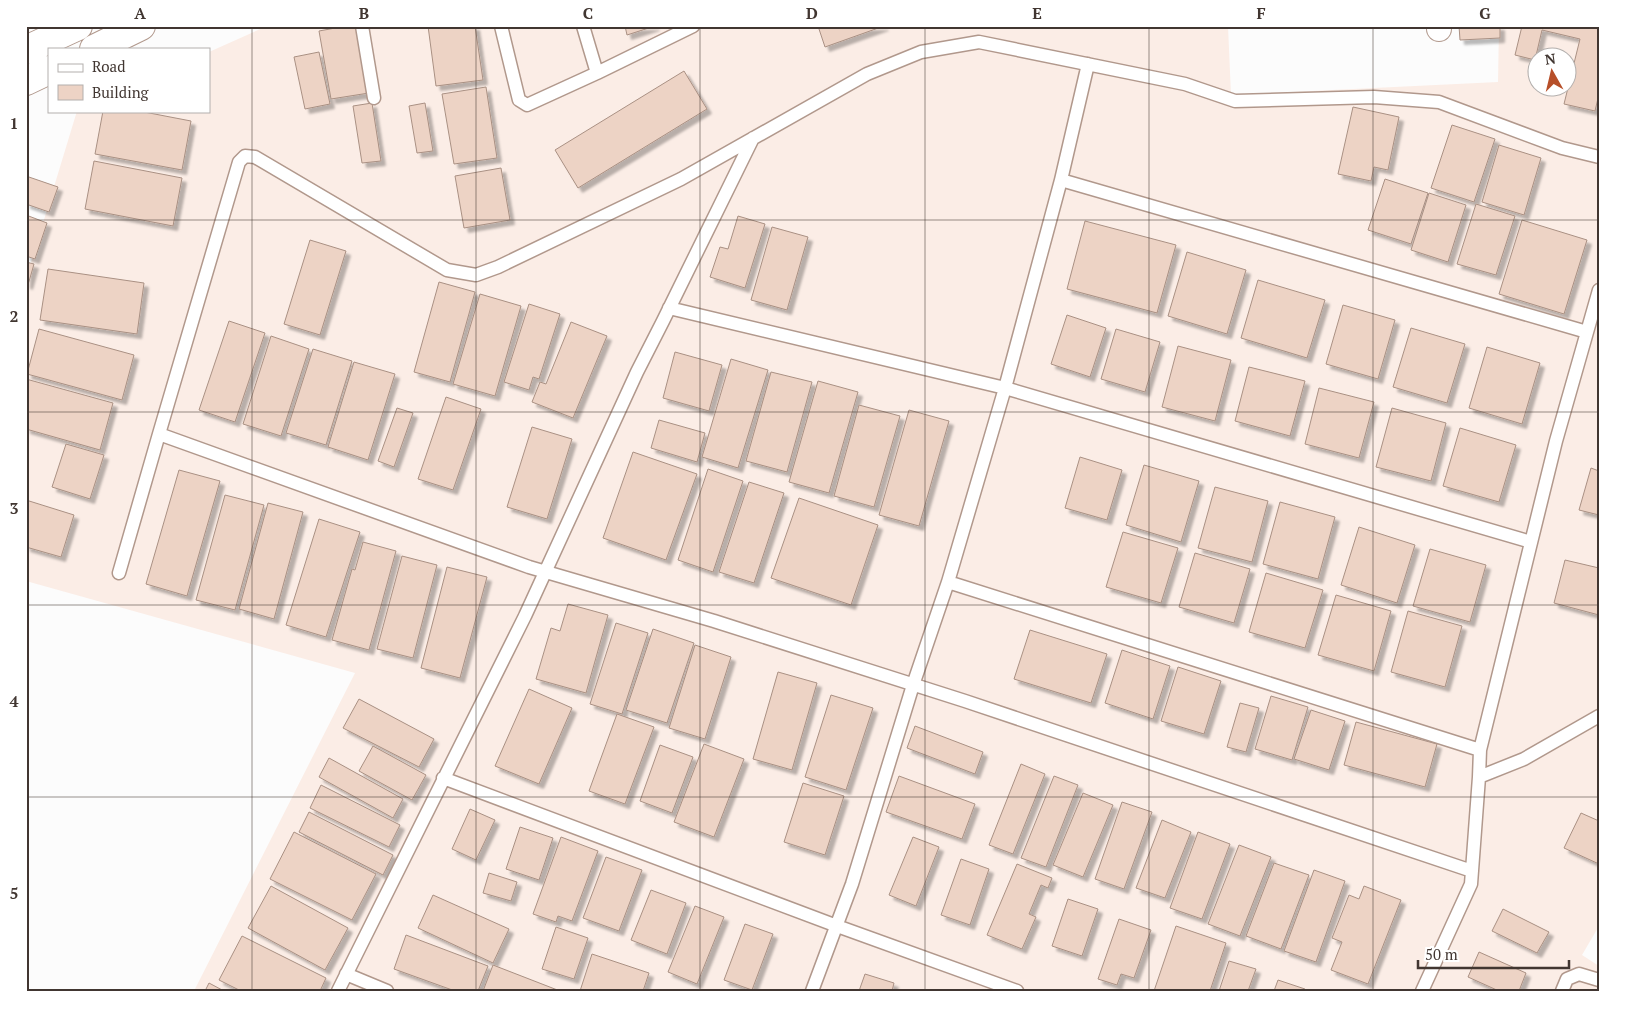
<svg xmlns="http://www.w3.org/2000/svg" width="1625" height="1017" font-family="'PT Serif',serif">
	<style>
		.built { fill: #fbede6; fill-rule: evenodd }
		.building { fill: #edd3c5; stroke: #a99083; filter: url(#shadow) }
		.lines { fill: none; stroke-linecap: round; stroke-linejoin: round }
		.service-casing { stroke: #b1988c; stroke-width: 15 }
		.minor-casing { stroke: #b1988c; stroke-width: 26 }
		.primary-casing { stroke: #b1988c; stroke-width: 30 }
		.service { stroke: #fff; stroke-width: 12 }
		.minor { stroke: #fff; stroke-width: 24 }
		.primary { stroke: #fff; stroke-width: 28 }
		.grid { fill: none; stroke: #413631; stroke-width: 1; stroke-opacity: 0.55 }
		.neatline { fill: none; stroke: #413631; stroke-width: 2 }
		.grid-label { font-size: 16px; text-anchor: middle; font-weight: bold; fill: #413631 }
	</style>
	<defs>
		<filter id="shadow"><feDropShadow dx="4.5" dy="4.5" stdDeviation="1" flood-color="#0004"/></filter>
	</defs>
	<rect width="100%" height="100%" fill="#fcfcfc"/>
	<path class="built" d="M267,26H1228L1231,95L1498,82L1499,26H1599V926L1582,955L1599,966V991H194L355,673L26,581V279L77,111H209V52ZM1538,58H1568V88H1538Z"/>
	<path class="building" d="M346,26H357L369,93L331,99L319,31Z
		M428,26H475L483,80L436,86Z
		M625,26H655L627,35Z
		M818,26H884L825,47Z
		M1459,26H1500V38L1460,40Z
		M1522,26H1599V94L1595,111L1564,104L1580,39L1542,30L1535,60L1515,55Z
		M319,52L330,104L305,109L294,57Z
		M684,71L707,109L578,188L555,150Z
		M486,87L497,158L454,164L442,94Z
		M372,103L381,161L362,163L353,106Z
		M425,103L433,151L417,153L409,106Z
		M1353,107L1399,117L1388,170L1374,167L1371,181L1338,174Z
		M103,111H139L191,121L182,170L95,154Z
		M1452,125L1495,139L1474,202L1431,188Z
		M1499,145L1541,158L1524,215L1482,202Z
		M94,161L182,178L173,226L85,209Z
		M501,168L510,220L464,228L455,176Z
		M26,176L58,187L49,212L26,204Z
		M1385,179L1428,193L1411,244L1368,230Z
		M1429,193L1466,205L1448,262L1411,250Z
		M1476,204L1515,216L1496,275L1457,264Z
		M26,215L47,223L35,259L26,256Z
		M738,216L765,224L745,288L710,277L720,247L728,249Z
		M1522,220L1587,240L1564,314L1499,294Z
		M1085,221L1176,245L1157,313L1067,289Z
		M772,227L808,237L787,310L751,300Z
		M310,240L346,251L320,335L284,324Z
		M1187,252L1246,270L1227,334L1168,316Z
		M26,262L34,264L28,285L26,284Z
		M48,269L144,283L137,334L40,320Z
		M1258,280L1325,300L1307,358L1241,338Z
		M439,282L475,292L450,382L414,372Z
		M480,294L521,306L495,396L453,384Z
		M529,304L560,314L539,379L533,377L529,390L504,382Z
		M1343,305L1395,320L1378,379L1326,364Z
		M1067,315L1106,328L1090,377L1051,364Z
		M229,321L265,333L235,422L199,410Z
		M571,322L607,336L573,418L532,402L540,382L546,384Z
		M1411,328L1465,344L1447,403L1393,387Z
		M39,329L134,355L122,400L27,374Z
		M1116,329L1160,342L1145,392L1101,379Z
		M271,336L309,349L281,436L243,424Z
		M1178,346L1231,360L1215,421L1162,407Z
		M1487,347L1540,363L1522,424L1469,408Z
		M313,349L352,361L326,445L286,433Z
		M675,352L722,365L709,411L663,398Z
		M731,359L768,370L738,468L702,457Z
		M354,362L395,374L368,460L328,447Z
		M1249,367L1305,381L1290,436L1235,421Z
		M771,372L812,382L787,472L746,461Z
		M26,379L113,403L100,450L26,429Z
		M818,381L858,392L829,493L789,482Z
		M1319,388L1374,402L1359,458L1305,444Z
		M446,397L481,409L453,490L418,479Z
		M859,405L900,416L874,507L834,496Z
		M397,408L413,413L394,467L378,461Z
		M1392,408L1446,423L1431,481L1376,467Z
		M909,410L949,421L919,526L879,515Z
		M659,420L705,433L697,462L651,448Z
		M532,427L572,439L547,519L507,507Z
		M1460,428L1516,445L1499,502L1443,486Z
		M66,444L104,455L90,499L52,487Z
		M633,452L697,474L666,560L603,538Z
		M1080,457L1122,470L1107,520L1065,508Z
		M1144,465L1199,481L1181,542L1126,525Z
		M1591,468L1599,471V515L1579,510Z
		M708,469L743,481L713,572L678,560Z
		M179,470L220,481L187,596L146,584Z
		M749,482L784,493L754,583L719,572Z
		M1215,487L1268,501L1252,562L1198,548Z
		M225,495L264,505L235,610L196,600Z
		M799,498L878,525L851,605L771,578Z
		M26,500L74,515L61,557L26,547Z
		M1280,502L1335,517L1318,579L1263,564Z
		M268,503L303,512L274,619L239,609Z
		M319,519L360,532L326,637L286,625Z
		M1359,527L1415,545L1397,603L1341,585Z
		M1123,532L1178,548L1161,603L1106,587Z
		M363,542L396,551L369,650L332,640L352,569L355,570Z
		M1430,549L1486,565L1470,622L1413,606Z
		M1195,553L1250,569L1234,623L1179,607Z
		M402,556L437,565L413,658L377,649Z
		M1565,560L1599,568V615L1554,603Z
		M447,567L487,577L460,678L421,668Z
		M1266,573L1323,590L1305,648L1249,632Z
		M1336,595L1391,611L1374,671L1318,655Z
		M568,604L608,615L586,693L536,679L551,628L560,631Z
		M1408,611L1462,626L1445,687L1391,672Z
		M616,623L648,633L622,714L590,704Z
		M653,629L694,643L667,723L626,710Z
		M1030,630L1107,654L1091,703L1014,679Z
		M695,645L731,657L705,739L669,728Z
		M1122,650L1170,666L1153,719L1105,703Z
		M1178,667L1221,681L1204,734L1161,721Z
		M778,672L817,683L792,770L753,759Z
		M529,689L572,708L539,784L495,766Z
		M831,695L873,708L846,790L805,777Z
		M1271,696L1308,707L1292,760L1255,749Z
		M359,699L434,739L419,767L343,728Z
		M1240,703L1259,708L1246,752L1227,747Z
		M1311,710L1345,721L1329,770L1294,759Z
		M617,714L654,727L625,804L589,791Z
		M1356,722L1437,744L1425,787L1344,765Z
		M915,726L983,752L975,774L907,748Z
		M704,744L744,759L714,837L674,822Z
		M660,745L693,757L672,813L640,801Z
		M373,746L426,775L412,800L359,771Z
		M329,758L403,799L393,818L319,777Z
		M1021,764L1045,774L1013,854L989,845Z
		M899,776L975,804L962,839L886,812Z
		M1054,776L1078,785L1046,867L1021,858Z
		M803,783L844,796L825,855L784,842Z
		M321,785L400,825L389,847L310,808Z
		M1083,793L1113,805L1083,877L1053,865Z
		M1122,802L1152,812L1124,889L1095,879Z
		M470,809L495,820L476,860L452,849Z
		M309,812L393,855L383,875L299,832Z
		M1581,813L1599,821V864L1564,848Z
		M1162,820L1191,832L1165,898L1136,888Z
		M520,827L553,838L539,880L506,869Z
		M294,832L376,874L352,920L270,879Z
		M1198,832L1230,844L1202,919L1170,908Z
		M561,837L598,851L572,921L558,916L556,922L533,914Z
		M913,837L939,847L916,906L889,895Z
		M1239,845L1271,857L1240,936L1208,924Z
		M606,857L642,870L619,931L583,918Z
		M961,859L989,869L970,925L941,915Z
		M1274,863L1309,875L1281,949L1246,936Z
		M1017,864L1052,878L1048,888L1041,885L1029,914L1036,917L1022,949L987,935Z
		M1314,870L1345,881L1316,962L1284,951Z
		M489,873L517,882L511,901L483,893Z
		M271,886L348,928L325,970L248,928Z
		M1364,886L1401,900L1368,984L1331,970L1342,942L1332,938L1349,895L1359,899Z
		M651,890L686,903L667,954L631,940Z
		M433,895L509,929L493,963L418,928Z
		M1068,899L1098,909L1082,956L1052,946Z
		M695,906L724,917L697,984L668,972Z
		M1503,909L1549,932L1537,953L1492,931Z
		M1119,919L1151,930L1134,978L1121,974L1117,985L1098,979Z
		M745,924L773,934L752,990L724,980Z
		M1176,926L1226,943L1210,991H1154Z
		M556,927L588,938L574,979L542,969Z
		M406,935L488,966L478,991H455L394,969Z
		M242,936L326,978L320,991H241L219,980Z
		M1479,952L1526,973L1519,991H1499L1468,977Z
		M592,954L649,973L643,991H580Z
		M1229,961L1256,969L1248,991H1219Z
		M493,965L560,991H483Z
		M865,974L894,983L892,991H859Z
		M1278,980L1305,989V991H1274Z
		M209,983L224,991H205Z"/>
	<g class="lines">
		<defs>
			<path id="service" d="M362,26L374,98
				M501,26L519,100L527,105L597,73L693,26
				M583,26L597,73
				M1061,180L1587,332
				M669,308L1005,388L1531,542
				M119,573L159,434
				M948,582L1480,750
				M1479,777L1524,759L1599,716
				M443,778L837,926L1017,991
				M1472,871L965,701L714,621L529,567L159,434L239,162L245,156L255,157L447,270L476,275L498,267L681,179L867,74L921,52L979,42L1185,84L1235,101L1374,97L1439,102L1562,148L1599,157
				M346,974L387,991
				M338,991L525,616L637,372L663,321L753,138
				M812,991L852,884L913,685L948,582L1005,388L1061,180L1088,64
				M1422,991L1471,884L1479,777L1480,750L1556,441L1599,290
				M1562,991L1567,979L1579,974L1599,980"/>
			<path id="minor" d="M1439,29V26"/>
			<path id="primary" d="M94,49L141,26
				M26,50L78,26
				M26,81L49,70"/>
		</defs>
		<use href="#service" class="service-casing"/>
		<use href="#minor" class="minor-casing"/>
		<use href="#primary" class="primary-casing"/>
		<use href="#service" class="service"/>
		<use href="#minor" class="minor"/>
		<use href="#primary" class="primary"/>
	</g>
	<path class="grid" d="M252,26V991M476,26V991M700,26V991M925,26V991M1149,26V991M1373,26V991M26,220H1599M26,412H1599M26,605H1599M26,797H1599"/>
	<rect width="1625" height="1017" fill="none" stroke="#ffffff" stroke-width="55"/>
	<rect x="48" y="48" width="162" height="65" fill="#ffffff" stroke="#b3afad"/>
	<rect x="58" y="64" width="25" height="8" fill="#ffffff" stroke="#b3afad"/>
	<text x="92" y="72" font-size="15" fill="#413631">Road</text>
	<rect x="58" y="85" width="25" height="15" fill="#edd3c5" stroke="#b3afad"/>
	<text x="92" y="98" font-size="15" fill="#413631">Building</text>
	<g transform="translate(1552 72) rotate(352)"><circle r="24" fill="#ffffff" stroke="#b3afad"/>
	<path d="M0-4L9 19L0 12L-9 19Z" fill="#b74f29"/>
	<text y="-8" font-size="14" font-weight="bold" text-anchor="middle" fill="#413631">N</text>
	</g>
	<path d="M1418 960v8h151v-8" fill="none" stroke="#413631" stroke-width="2.5"/>
	<text x="1425" y="960" font-size="15" fill="#413631" stroke="#ffffff" stroke-width="4" paint-order="stroke">50 m</text>
	<rect x="28" y="28" width="1570" height="962" class="neatline"/>
	<g class="grid-label">
		<text x="140" y="19">A</text>
		<text x="364" y="19">B</text>
		<text x="588" y="19">C</text>
		<text x="812" y="19">D</text>
		<text x="1037" y="19">E</text>
		<text x="1261" y="19">F</text>
		<text x="1485" y="19">G</text>
		<text x="14" y="129">1</text>
		<text x="14" y="322">2</text>
		<text x="14" y="514">3</text>
		<text x="14" y="707">4</text>
		<text x="14" y="899">5</text>
	</g>
</svg>
